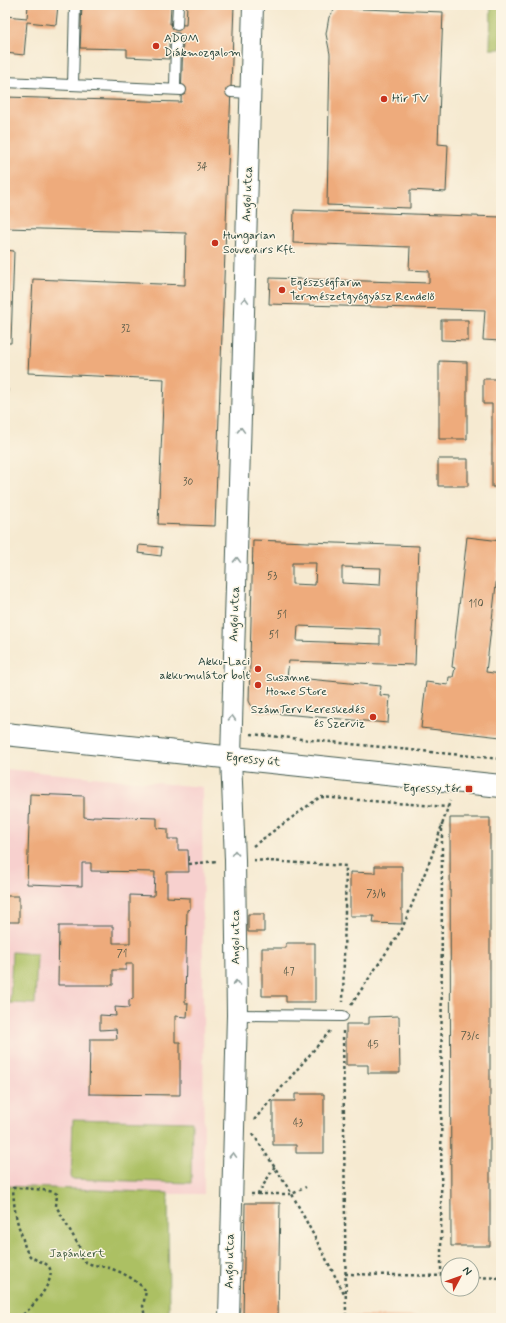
<svg xmlns="http://www.w3.org/2000/svg" width="506" height="1323" font-family="Mynerve,sans-serif">
	<style>
		.built { fill: #f7d0ce }
		.green { fill: #acc064; stroke: #667e4c }
		.building { fill: #eeab7c; fill-rule: evenodd }
		.lines { fill: none; stroke-linecap: round; stroke-linejoin: round }
		.lane-casing { stroke: #3f574c; stroke-width: 12 }
		.street-casing { stroke: #3f574c; stroke-width: 22 }
		.secondary-casing { stroke: #3f574c; stroke-width: 24 }
		.path { stroke: #3f574c; stroke-width: 2.5; stroke-dasharray: 3 3; stroke-linecap: butt }
		.lane { stroke: #fff; stroke-width: 10 }
		.street { stroke: #fff; stroke-width: 20 }
		.secondary { stroke: #fff; stroke-width: 22 }
		.oneway { stroke: #8f9e9a }
		.poi-dot { fill: #c8321e; stroke: #fcf5e5; stroke-width: 1.5 }
		.labels { text-anchor: middle; dominant-baseline: central; stroke-width: 3; stroke-linejoin: round; paint-order: stroke }
		.number-label { font-size: 10px; fill: #535846 }
		.poi-label { font-size: 12px; fill: #1f3d34; stroke: #fcf5e5; text-anchor: start }
		.street-label { font-size: 12px; fill: #1f3d34; stroke: #fcf5e5 }
		.park-label { font-size: 12px; fill: #425e40; stroke: #fcf5e5 }
	</style>
	<rect width="100%" height="100%" fill="#fcf5e5"/>
	<filter id="ink" filterUnits="userSpaceOnUse"><feTurbulence type="fractalNoise" baseFrequency=".025" numOctaves="2"/><feDisplacementMap in="SourceGraphic" scale="8" xChannelSelector="R" yChannelSelector="G"/><feConvolveMatrix kernelMatrix="1 2 1 2 8 2 1 2 1" color-interpolation-filters="sRGB"/></filter>
	<filter id="wash" filterUnits="userSpaceOnUse"><feTurbulence type="fractalNoise" baseFrequency=".012" numOctaves="4" result="noise"/><feDisplacementMap in="SourceGraphic" scale="16" xChannelSelector="R" yChannelSelector="G"/><feGaussianBlur stdDeviation="0.9" result="paint"/><feColorMatrix in="noise" values="0 0 0 0 0 0 0 0 0 0 0 0 0 0 0 0 0 1.4 0 .05"/><feComposite in="paint" operator="in"/></filter>
	<g filter="url(#wash)">
		<rect width="100%" height="100%" fill="#f6ead1"/>
		<path class="built" d="M5,769L202,787L204,1194H158V1318H5Z"/>
		<path class="green" d="M491,5H501V49H490Z
			M12,952L37,954L35,1004L10,1003Z
			M73,1119L192,1122L191,1183L71,1179Z
			M5,1186L168,1193L169,1318H5Z"/>
		<g id="blocks">
			<path class="building" d="M28,5H58L56,25L27,22L24,55L5,53V16L27,18Z
				M82,5H171L170,24L186,25L187,5H234L215,526L158,524L164,379L28,373L33,279L185,285L186,233L5,228V97L181,102L183,38H169V59L127,57V49L80,48Z
				M336,8L443,12L438,144L448,145L446,192L410,190V208L327,205L330,54L326,34L329,17Z
				M294,210L501,217V341L483,340L485,310L269,304L270,278L429,283V271L409,270L410,247L293,243Z
				M5,250L14,251L11,343H5Z
				M441,320H468V341L441,340Z
				M439,361L467,362V439H439Z
				M483,379H501V487H492V404H483Z
				M5,389H8L6,407H5Z
				M438,459H468V486H438Z
				M467,537L501,541L486,672L501,674V737L421,728L426,682L448,685L449,677H453L455,668L452,667Z
				M253,540L419,546L415,665L289,661L287,677L381,686L380,695L390,696L388,723L260,712L253,709L249,701ZM292,563H316L315,585L292,584ZM342,567L381,568L380,585L342,583ZM298,626L380,629V644L297,641Z
				M139,545L162,547L161,556L138,553Z
				M30,794L84,796V817L93,818V816L157,818V828L168,829V839H178V850H188L189,872H167V897L190,898V909L187,910L185,1003H188L187,1017L175,1016V1042H180V1095L89,1094L90,1039H117L116,1029L100,1030V1015L116,1016L115,1007L129,1008V1000L133,999V964H126V970H113V985H58L59,926H113V943H130V895L154,896L155,872L91,871V863H82V886L27,884Z
				M450,818H490V1246H451Z
				M375,866H402V924L373,923L374,916H350V872L375,873Z
				M5,896H19V922H5Z
				M248,914H264V932H248Z
				M286,943H315V1002H286V996H262V948H286Z
				M399,1016L400,1073H368V1065H346V1024H369V1017Z
				M295,1094H324V1153H296V1145H273V1101H295Z
				M245,1203H280L278,1318H243Z
				M354,1316L485,1317V1318H354Z"/>
		</g>
	</g>
	<g filter="url(#ink)">
		<use href="#blocks" fill-opacity="0" stroke="#3f574c" stroke-width="1"/>
		<g class="lines">
			<defs>
				<path id="lane" d="M177,25L178,5
					M5,82L181,90
					M73,85L75,5
					M175,89L176,38
					M231,92L251,93
					M237,1015L343,1016"/>
				<path id="street" d="M229,1318L237,1015L235,860L231,757L253,5"/>
				<path id="secondary" d="M5,734L501,786"/>
			</defs>
			<use href="#lane" class="lane-casing"/>
			<use href="#street" class="street-casing"/>
			<use href="#secondary" class="secondary-casing"/>
			<path class="path" d="M251,734L501,759
				M253,846L320,797L448,807
				M253,860L346,866L343,1002
				M189,864L217,861
				M351,1005L402,929L431,858L450,801
				M343,1031L346,1318
				M254,1120L330,1031
				M253,1134L292,1194L345,1295
				M251,1194H258L275,1166
				M258,1194H292L306,1187
				M345,1274L448,1276
				M441,1276L442,824
				M472,1277L501,1278
				M18,1318C29,1312 55,1283 50,1269C48,1262 35,1261 30,1256C24,1249 24,1241 21,1233C15,1217 14,1205 13,1188C21,1188 51,1189 57,1194L56,1206L79,1246L80,1257C88,1267 98,1264 109,1268C122,1272 137,1280 146,1291L143,1306L145,1318"/>
			<use href="#lane" class="lane"/>
			<use href="#street" class="street"/>
			<use href="#secondary" class="secondary"/>
		</g>
		<defs><path id="oneway-chevron" d="M-2-3.5L2.5 0L-2 3.5" fill="none" stroke-width="1.6" stroke-linecap="round" stroke-linejoin="round"/></defs>
		<g class="oneway">
			<use href="#oneway-chevron" transform="translate(245 300) rotate(-88)"/>
			<use href="#oneway-chevron" transform="translate(241 430) rotate(-88)"/>
			<use href="#oneway-chevron" transform="translate(237 560) rotate(-88)"/>
			<use href="#oneway-chevron" transform="translate(232 718) rotate(-88)"/>
			<use href="#oneway-chevron" transform="translate(235 853) rotate(-92)"/>
			<use href="#oneway-chevron" transform="translate(236 983) rotate(-90)"/>
			<use href="#oneway-chevron" transform="translate(233 1155) rotate(-88)"/>
		</g>
	</g>
	<g class="poi-dot">
		<circle cx="156" cy="46" r="4"/>
		<circle cx="384" cy="99" r="4"/>
		<circle cx="215" cy="243" r="4"/>
		<circle cx="282" cy="290" r="4"/>
		<circle cx="258" cy="669" r="4"/>
		<circle cx="258" cy="685" r="4"/>
		<circle cx="373" cy="717" r="4"/>
		<rect x="465" y="785" width="8" height="8" rx="2"/>
	</g>
	<g class="labels">
		<g class="number-label">
			<text x="202" y="167">34</text>
			<text x="126" y="329">32</text>
			<text x="188" y="482">30</text>
			<text x="272" y="576">53</text>
			<text x="476" y="604">110</text>
			<text x="282" y="615">51</text>
			<text x="274" y="635">51</text>
			<text x="376" y="894">73/b</text>
			<text x="122" y="954">71</text>
			<text x="289" y="972">47</text>
			<text x="470" y="1036">73/c</text>
			<text x="373" y="1045">45</text>
			<text x="298" y="1123">43</text>
		</g>
		<g class="poi-label">
			<text x="164" y="39">ADOM<tspan x="164" dy="14">Diákmozgalom</tspan></text>
			<text x="392" y="99">Hír TV</text>
			<text x="223" y="236">Hungarian<tspan x="223" dy="14">Souvenirs Kft.</tspan></text>
			<text x="290" y="283">Egészségfarm<tspan x="290" dy="14">Természetgyógyász Rendelő</tspan></text>
			<text x="250" y="662" text-anchor="end">Akku-Laci<tspan x="250" dy="14">akkumulátor bolt</tspan></text>
			<text x="266" y="678">Susanne<tspan x="266" dy="14">Home Store</tspan></text>
			<text x="365" y="710" text-anchor="end">SzámTerv Kereskedés<tspan x="365" dy="14">és Szerviz</tspan></text>
			<text x="461" y="789" text-anchor="end">Egressy tér</text>
		</g>
		<g class="street-label">
			<text transform="translate(248 194) rotate(-88)">Angol utca</text>
			<text transform="translate(235 614) rotate(-88)">Angol utca</text>
			<text transform="translate(253 760) rotate(6)">Egressy út</text>
			<text transform="translate(236 937) rotate(-90)">Angol utca</text>
			<text transform="translate(230 1261) rotate(-89)">Angol utca</text>
		</g>
		<g class="park-label">
			<text x="77" y="1254">Japánkert</text>
		</g>
	</g>
	<rect width="506" height="1323" fill="none" stroke="#fcf5e5" stroke-width="20"/>
	<g transform="translate(460 1277) rotate(49)"><circle r="19" fill="#fcf5e5" stroke="#a4ab9e"/>
	<path d="M0-3L7 15L0 10L-7 15Z" fill="#c8321e"/>
	<text y="-6" font-size="11" font-weight="bold" text-anchor="middle" fill="#1f3d34">N</text>
	</g>
</svg>
